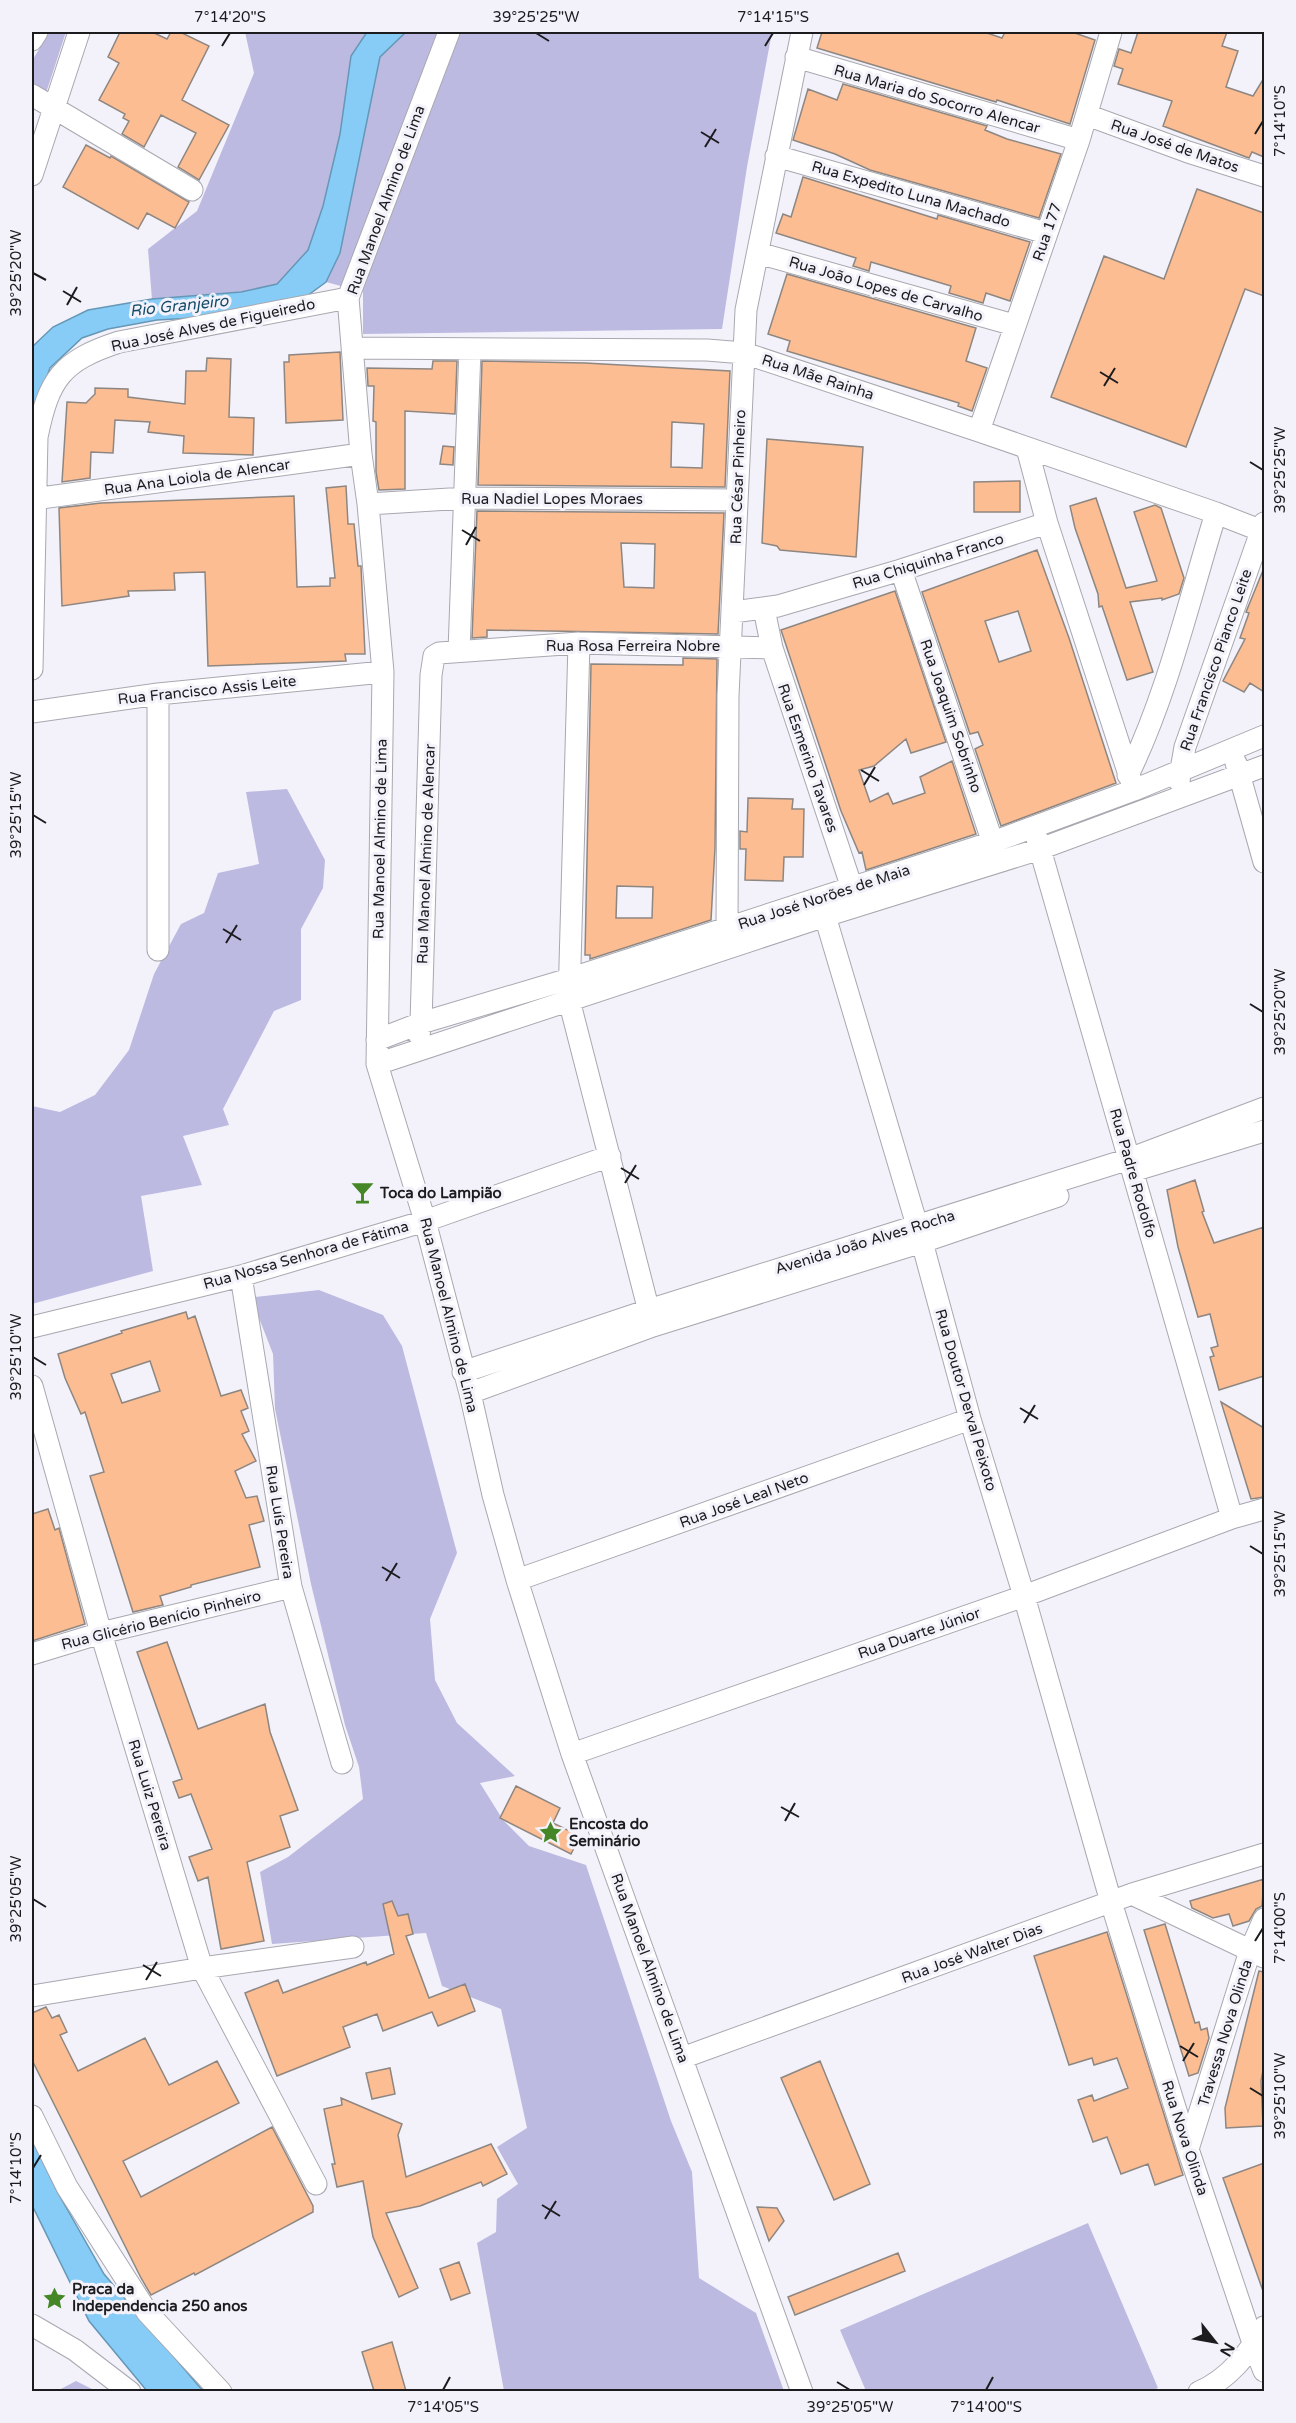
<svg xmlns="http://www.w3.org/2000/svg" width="1296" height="2423" font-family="'Varela Round',sans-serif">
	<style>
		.green { fill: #bdbae2 }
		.water { fill: #86ccf6; stroke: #6697b6; stroke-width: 1.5 }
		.building { fill: #fcbd93; stroke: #8e8681; stroke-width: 1.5; fill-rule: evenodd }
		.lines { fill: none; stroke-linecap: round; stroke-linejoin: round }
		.street-casing { stroke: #a8a8b0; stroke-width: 23 }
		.street { stroke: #fff; stroke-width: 21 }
		.ticks { fill: none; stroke: #1c1c1f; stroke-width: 2 }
		.labels { text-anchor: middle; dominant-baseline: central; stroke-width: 6; stroke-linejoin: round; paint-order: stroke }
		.street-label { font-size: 15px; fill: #1c1c1f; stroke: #f3f2fb }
		.poi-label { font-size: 15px; font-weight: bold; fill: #1c1c1f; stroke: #f3f2fb; text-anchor: start }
		.water-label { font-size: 16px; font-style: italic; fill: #154c68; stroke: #f3f2fb }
		.neatline { fill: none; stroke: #1c1c1f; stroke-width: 2 }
		.ticks-label { font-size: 15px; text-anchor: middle; fill: #1c1c1f }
	</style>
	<rect width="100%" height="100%" fill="#f3f2fb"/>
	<path class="green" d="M49,32H66L46,93L32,86V61Z
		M245,32H367L351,56L340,134L323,206L308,250L277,284L241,292L152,300L148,249L197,211L254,73Z
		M406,32H772L747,167L722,329L363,334V292L326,282L340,253L380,57Z
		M287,789L325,860L323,888L301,929V1000L274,1011L223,1109L229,1125L183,1136L202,1185L141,1196L153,1271L32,1304V1106L60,1112L95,1095L129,1050L154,974L181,924L204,913L218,873L259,864L246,792Z
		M319,1290L383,1315L402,1346L457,1553L430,1619L435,1680L457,1723L515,1776L480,1783L503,1820L529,1846L586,1865L671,2121L692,2172L699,2278L756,2313L784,2391H504L477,2243L496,2232L497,2199L518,2184L497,2147L527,2128L501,2009L442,1986L426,1933L272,1944L260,1872L288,1857L363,1799L359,1767L345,1725L311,1584L275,1409L273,1354L259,1318L255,1297Z
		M1088,2223L1158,2388L1149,2392L866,2391L840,2330Z
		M76,2381L96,2391H57Z"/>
	<path class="water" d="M367,32H406L380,57L340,253L326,282L300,301L229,316L157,320L108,329L82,338L50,368L38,402L32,431V347L53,327L88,310L152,299L241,292L277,284L308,250L323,206L340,134L351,56Z
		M32,2140L58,2193L104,2274L203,2391H147L89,2321L32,2205Z"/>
	<path class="building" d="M120,32H152L167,39L171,32H180L209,46L182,100L229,125L199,180L178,167L196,133L161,115L144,147L122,134L129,121L123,118L125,114L99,100L119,63L108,57Z
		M822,32H984L1002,38L1005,32H1072L1095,40L1070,124L997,100L996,102L817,48Z
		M1138,32H1227L1222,46L1238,51L1226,87L1253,96L1264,78V157L1252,152L1249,158L1163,126L1172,101L1118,84L1123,69L1114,66L1119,49L1131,53Z
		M843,84L987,126L985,130L1007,139L1061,154L1039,218L870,170L835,154L793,140L808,89L837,100Z
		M86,145L110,158L111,156L189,202L175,228L147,213L138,229L63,187Z
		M803,177L937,219L938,215L1030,242L1010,301L986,293L983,303L949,293L951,286L871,262L869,271L853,266L856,258L776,233L783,214L791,217Z
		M1197,189L1264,213V296L1245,289L1186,447L1051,397L1104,256L1164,279Z
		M787,274L976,328L966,361L987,368L972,411L958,406L959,403L787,351L790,341L768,334Z
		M340,352L343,420L286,423L284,362H289V355Z
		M207,358L231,359L229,417L254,418L253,455L183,453L184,436L148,432L150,422L115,420L113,453L91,452L90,478L62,482L67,402L86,403L95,394V388L128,389V397L185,404L186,371H206Z
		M433,361H457L455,414L405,411V489L379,490L376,472V422L373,421L374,386H368L367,368L432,369Z
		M482,361L585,363L730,371L725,487L478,485ZM672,422L704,424L702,468L671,467Z
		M767,439L863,447L856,557L780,550L777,546L762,543Z
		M443,446L454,447L453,465L440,464Z
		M1020,481V512H974V482Z
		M346,486L348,524H354L358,566H361L365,654H345L346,661L208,666L205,572L174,573L175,590L128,591L129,596L62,606L59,508L101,503L294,496L297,587L330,586V578H335L326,488Z
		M1096,498L1126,588L1157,581L1134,512L1155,505L1161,508L1184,578L1179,594L1162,600V598L1130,602L1153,672L1127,680L1102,606L1099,607L1098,594L1075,528L1070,506Z
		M477,511L724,513L718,634L487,630V637L472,638ZM621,543L655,544L654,588L624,587Z
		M1037,550L1069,638L1116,783L1001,826L975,749L983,745L978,732L970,734L922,592ZM1018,611L1031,651L999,662L985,621Z
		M1264,568V692L1250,683L1244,692L1223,681L1245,639L1240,638L1249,613L1246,612Z
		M895,591L946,742L911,753L906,739L874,766L859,770L870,802L888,793L893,804L925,793L920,777L952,761L976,834L866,870L862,852L859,853L841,811L781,630Z
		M683,658L717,659L715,848L711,920L590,959V955H585L591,664L683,665ZM617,886L653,887L652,918H616Z
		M748,798L793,799L792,809H804L803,857H784L783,881L745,880L746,849H740V831L747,832Z
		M1195,1180L1204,1211L1202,1212L1214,1243L1264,1227V1376L1219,1390L1210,1357L1214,1356L1211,1348L1218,1346L1210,1314L1198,1317L1178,1247L1167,1190Z
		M186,1312L188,1319L195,1316L221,1396L241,1390L248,1408L241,1411L249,1431L242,1434L256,1461L235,1471L246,1498L257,1496L264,1521L249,1525L260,1567L191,1585V1587L160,1596L163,1605L133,1612L90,1476L104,1472L85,1412L81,1414L65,1378L58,1354L122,1333L121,1331ZM150,1361L160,1391L122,1403L111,1374Z
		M1221,1402L1264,1428V1497L1251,1499Z
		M48,1509L55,1530L59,1528L85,1624L32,1641V1514Z
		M167,1642L198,1729L265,1704L270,1732L298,1810L280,1816L290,1847L247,1862L264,1941L221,1949L208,1877L198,1881L189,1857L212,1849L191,1794L179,1798L173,1782L182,1779L137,1652Z
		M516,1786L560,1808L553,1823L580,1836L571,1854L500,1818Z
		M1264,1879L1262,1906L1256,1909L1249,1921L1233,1926L1229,1914L1213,1918L1192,1908L1190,1901Z
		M392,1901L398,1916L408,1914L413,1934L406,1936L429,1998L465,1984L475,2011L438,2026L432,2012L383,2031L377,2014L343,2027L350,2047L277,2076L245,1993L278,1980L283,1993L366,1962L367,1965L394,1954L383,1904Z
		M1165,1924L1195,2023L1199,2022L1201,2030L1207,2028L1209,2038L1198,2073L1189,2076L1144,1930Z
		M1107,1932L1183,2175L1155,2185L1148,2164L1121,2174L1107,2137L1093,2142L1078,2100L1092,2095L1094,2101L1128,2088L1117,2058L1094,2065L1092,2058L1069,2065L1034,1956Z
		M1259,1971L1264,1972V2065L1261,2081L1263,2126L1226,2128L1225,2108Z
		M46,2007L52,2018L59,2015L67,2032L60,2035L78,2071L145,2038L169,2085L217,2061L239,2103L123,2161L141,2197L272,2127L313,2206V2212L195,2275L194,2273L151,2295L141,2278L32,2060V2013Z
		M820,2061L870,2184L834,2200L781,2078Z
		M390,2068L395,2094L372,2099L366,2073Z
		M341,2098L402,2124L398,2135L406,2177L491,2144L507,2174L483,2186L481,2182L420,2206L386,2213L418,2288L399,2297L373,2237L363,2181L337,2187L332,2164H335L324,2109L342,2105Z
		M1264,2163V2291H1263L1223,2178Z
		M757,2207L777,2208L784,2221L769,2241Z
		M898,2253L905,2271L795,2315L788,2297Z
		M459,2262L470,2293L451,2300L440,2269Z
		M392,2342L406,2391H374L362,2352Z"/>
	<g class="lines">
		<defs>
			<path id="street" d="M449,32L348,298L361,454L368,504L383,672L377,1064L425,1221L470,1393L493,1495L517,1580L572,1754L802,2392
				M32,40L37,32
				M796,57L1079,140
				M32,95L192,190
				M1087,115L1188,152L1264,176
				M776,156L1046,233
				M32,175L79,32
				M758,253L1014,325
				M353,348L707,350L744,353L979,431L1216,513L1262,531
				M979,431L1079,140L1111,32
				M1027,448L1047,523L1134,790
				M34,499L361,454
				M368,504L466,498L737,500
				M901,570L997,855
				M764,609L772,648L856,900
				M733,612L778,606L901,570L1047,523
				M579,643L569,1000L652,1323
				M459,651L470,349
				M32,669L37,437C49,379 61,361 119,342L348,298
				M32,712L158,694L383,672
				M1236,763L1264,862
				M1128,775C1168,693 1189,600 1216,513
				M1179,781L1185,747L1264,523
				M1036,835L1232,1518
				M818,900L825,916L922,1242L970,1419L1024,1596L1111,1902L1188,2149L1254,2346L1264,2371
				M727,928L728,696L746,310L802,32
				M158,950V694
				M419,1035L421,1023L431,675L434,656L439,653L579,643L772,648
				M377,1040L421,1023L569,979L993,842L1134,790L1264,736
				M377,1064L825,916L1040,849L1264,766
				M1136,1170L1264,1131
				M241,1276L291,1587L342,1763
				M32,1327L241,1276L425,1221L610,1156
				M463,1372L649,1310L1129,1159L1264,1108
				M32,1386L101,1633L202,1968L316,2184
				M470,1393L653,1326L922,1242L1058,1196
				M517,1580L970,1419
				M32,1654L101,1633L291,1587
				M572,1754L1024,1596L1232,1518L1264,1509
				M1132,1894L1264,1957
				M32,1996L202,1968L353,1947
				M682,2058L1132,1894L1264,1854
				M32,2116L67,2187L147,2312L221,2392
				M1188,2149L1250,1951L1264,1919
				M32,2325L75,2350L130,2392
				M1199,2392C1229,2379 1248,2354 1264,2327"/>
		</defs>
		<use href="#street" class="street-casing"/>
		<use href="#street" class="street"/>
	</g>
	<path class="ticks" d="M536,33L549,41M222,46L230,33M765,46L773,33M701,132L719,143M1255,134L1263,121M705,147L716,129M33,273L46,280M63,291L81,302M67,305L77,287M1100,372L1118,383M1104,386L1115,368M1250,462L1263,470M462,530L480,541M466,545L476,527M861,770L879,781M864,785L875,767M33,815L46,823M223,929L241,940M226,943L237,925M1250,1004L1263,1012M621,1168L639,1179M625,1183L636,1165M33,1357L46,1365M1020,1408L1038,1419M1024,1423L1035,1405M1250,1546L1263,1554M382,1567L400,1578M386,1581L397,1563M781,1807L799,1817M785,1821L795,1803M33,1899L46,1907M1255,1941L1263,1928M143,1965L161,1976M146,1980L157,1962M1180,2046L1198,2057M1183,2061L1194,2043M1250,2088L1263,2096M33,2168L41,2155M542,2205L560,2216M545,2219L556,2201M837,2382L850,2390M443,2390L450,2377M986,2390L993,2377"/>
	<defs>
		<symbol id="bar-bare" viewBox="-9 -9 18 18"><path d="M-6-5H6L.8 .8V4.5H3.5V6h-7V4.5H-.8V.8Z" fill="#458627" stroke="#f3f2fb" stroke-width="2.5" paint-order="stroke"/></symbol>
		<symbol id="sight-bare" viewBox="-9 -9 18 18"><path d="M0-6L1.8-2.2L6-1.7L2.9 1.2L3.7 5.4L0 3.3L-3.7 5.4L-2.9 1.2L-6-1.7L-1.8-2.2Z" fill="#458627" stroke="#f3f2fb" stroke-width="2.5" paint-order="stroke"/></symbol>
	</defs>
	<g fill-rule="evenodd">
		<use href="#bar-bare" x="346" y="1176" width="33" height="33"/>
		<use href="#sight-bare" x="534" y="1816" width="33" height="33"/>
		<use href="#sight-bare" x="38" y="2282" width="33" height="33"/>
	</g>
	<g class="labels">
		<g class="street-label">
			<text transform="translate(937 99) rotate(16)">Rua Maria do Socorro Alencar</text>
			<text transform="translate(1175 146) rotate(19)">Rua José de Matos</text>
			<text transform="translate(911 194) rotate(16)">Rua Expedito Luna Machado</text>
			<text transform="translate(386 200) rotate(-70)">Rua Manoel Almino de Lima</text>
			<text transform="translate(1047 232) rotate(-71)">Rua 177</text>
			<text transform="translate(886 289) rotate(16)">Rua João Lopes de Carvalho</text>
			<text transform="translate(213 325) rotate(-12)">Rua José Alves de Figueiredo</text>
			<text transform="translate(818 377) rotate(18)">Rua Mãe Rainha</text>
			<text transform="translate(197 477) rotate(-8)">Rua Ana Loiola de Alencar</text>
			<text transform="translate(738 477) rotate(-88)">Rua César Pinheiro</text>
			<text x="552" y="499">Rua Nadiel Lopes Moraes</text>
			<text transform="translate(928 561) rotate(-17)">Rua Chiquinha Franco</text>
			<text x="633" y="646">Rua Rosa Ferreira Nobre</text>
			<text transform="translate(1216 660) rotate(-71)">Rua Francisco Pianco Leite</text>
			<text transform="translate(207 690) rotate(-6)">Rua Francisco Assis Leite</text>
			<text transform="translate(951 716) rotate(71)">Rua Joaquim Sobrinho</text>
			<text transform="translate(808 758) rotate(71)">Rua Esmerino Tavares</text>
			<text transform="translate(380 839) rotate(-89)">Rua Manoel Almino de Lima</text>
			<text transform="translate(426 854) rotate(-88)">Rua Manoel Almino de Alencar</text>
			<text transform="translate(824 897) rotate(-18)">Rua José Norões de Maia</text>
			<text transform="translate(1133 1173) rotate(74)">Rua Padre Rodolfo</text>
			<text transform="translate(865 1242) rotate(-17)">Avenida João Alves Rocha</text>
			<text transform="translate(306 1255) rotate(-16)">Rua Nossa Senhora de Fátima</text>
			<text transform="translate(449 1315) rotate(76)">Rua Manoel Almino de Lima</text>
			<text transform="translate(966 1400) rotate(74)">Rua Doutor Derval Peixoto</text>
			<text transform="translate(744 1500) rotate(-20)">Rua José Leal Neto</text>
			<text transform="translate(280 1522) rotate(81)">Rua Luís Pereira</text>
			<text transform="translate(161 1620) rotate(-14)">Rua Glicério Benício Pinheiro</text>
			<text transform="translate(919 1633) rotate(-19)">Rua Duarte Júnior</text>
			<text transform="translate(150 1795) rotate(73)">Rua Luiz Pereira</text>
			<text transform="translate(972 1953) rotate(-20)">Rua José Walter Dias</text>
			<text transform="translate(650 1968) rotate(70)">Rua Manoel Almino de Lima</text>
			<text transform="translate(1225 2033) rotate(-73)">Travessa Nova Olinda</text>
			<text transform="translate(1185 2138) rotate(72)">Rua Nova Olinda</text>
		</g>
		<g class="poi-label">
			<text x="380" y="1193">Toca do Lampião</text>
			<text x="569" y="1824">Encosta do<tspan x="569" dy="17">Seminário</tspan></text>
			<text x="72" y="2289">Praca da<tspan x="72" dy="17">Independencia 250 anos</tspan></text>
		</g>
		<g class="water-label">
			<text transform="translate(179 306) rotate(-6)">Rio Granjeiro</text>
		</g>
	</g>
	<rect width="1296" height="2423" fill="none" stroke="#f3f2fb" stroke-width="66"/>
	<g transform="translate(1215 2342) rotate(121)" stroke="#f3f2fb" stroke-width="4.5" paint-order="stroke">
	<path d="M0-4.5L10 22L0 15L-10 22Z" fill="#1c1c1f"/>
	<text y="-9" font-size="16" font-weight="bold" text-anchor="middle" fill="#1c1c1f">N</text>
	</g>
	<rect x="33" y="33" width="1230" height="2357" class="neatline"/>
	<g class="ticks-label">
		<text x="230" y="22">7°14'20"S</text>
		<text x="536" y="22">39°25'25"W</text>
		<text x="773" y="22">7°14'15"S</text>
		<text transform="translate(1280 121) rotate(-90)" y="5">7°14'10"S</text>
		<text transform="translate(16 273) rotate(-90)" y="5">39°25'20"W</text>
		<text transform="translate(1280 470) rotate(-90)" y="5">39°25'25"W</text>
		<text transform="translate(16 815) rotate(-90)" y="5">39°25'15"W</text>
		<text transform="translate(1280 1012) rotate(-90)" y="5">39°25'20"W</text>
		<text transform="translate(16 1357) rotate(-90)" y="5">39°25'10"W</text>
		<text transform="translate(1280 1554) rotate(-90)" y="5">39°25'15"W</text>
		<text transform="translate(16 1899) rotate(-90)" y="5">39°25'05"W</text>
		<text transform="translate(1280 1928) rotate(-90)" y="5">7°14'00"S</text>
		<text transform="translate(1280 2096) rotate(-90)" y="5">39°25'10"W</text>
		<text transform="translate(16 2168) rotate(-90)" y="5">7°14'10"S</text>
		<text x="443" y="2412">7°14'05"S</text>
		<text x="850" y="2412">39°25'05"W</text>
		<text x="986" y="2412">7°14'00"S</text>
	</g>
</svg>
